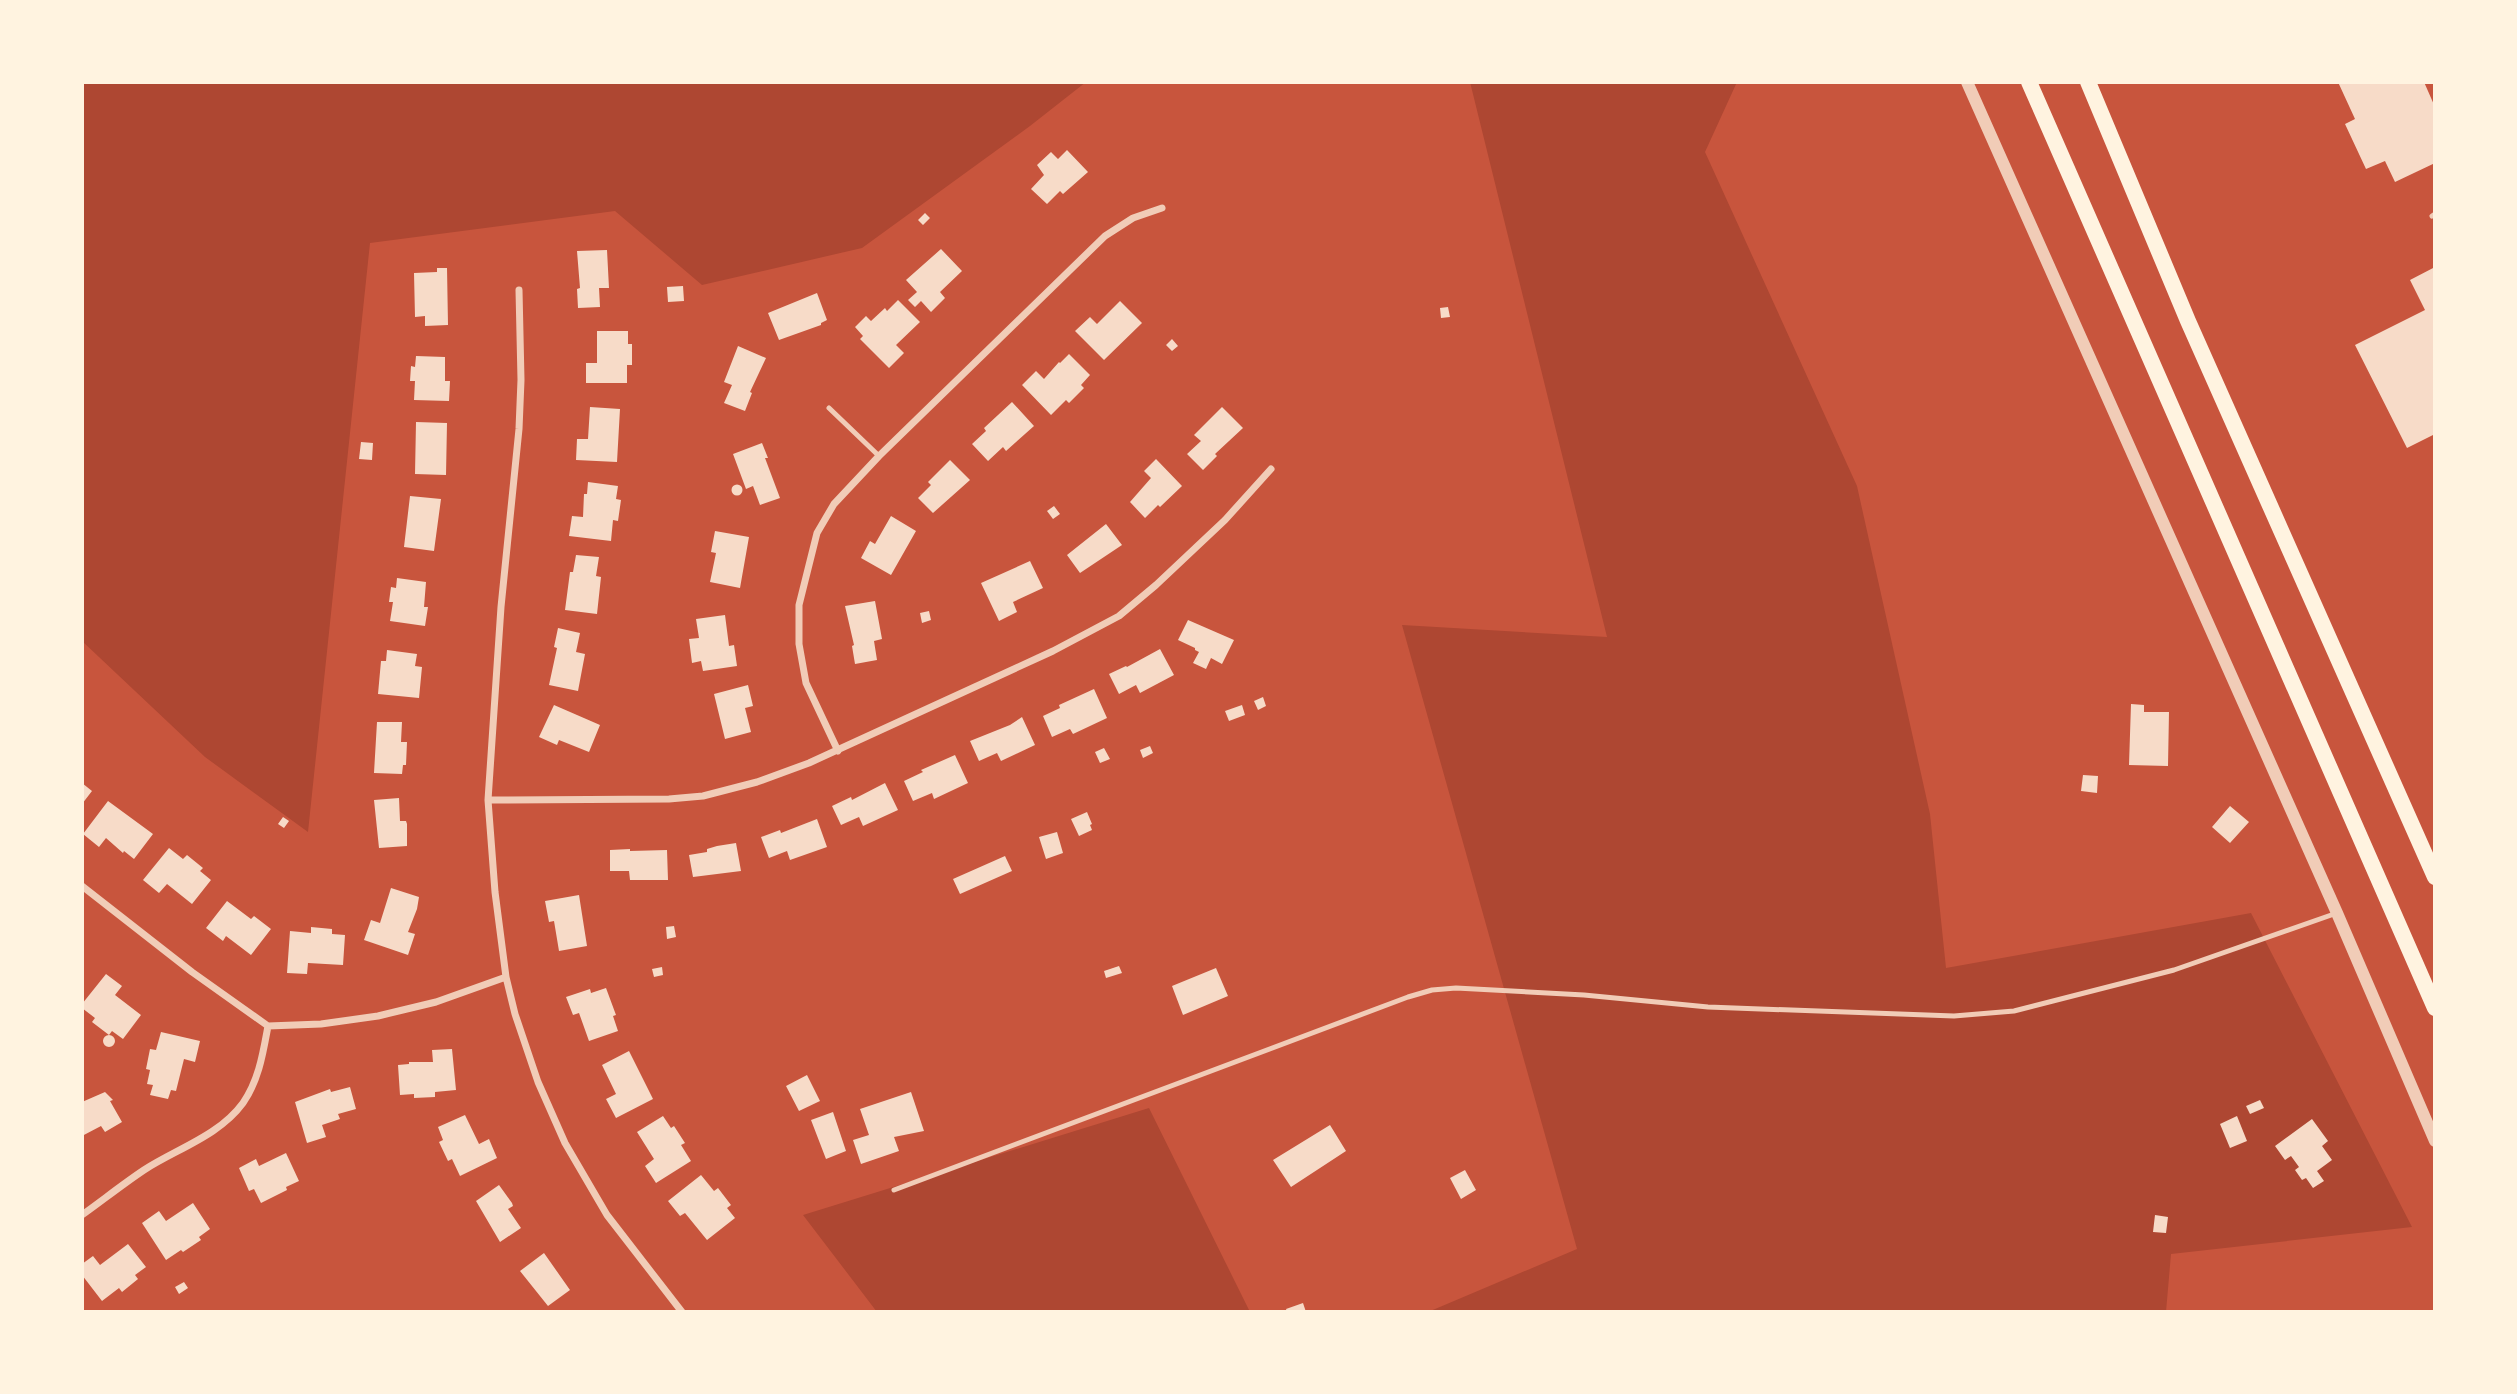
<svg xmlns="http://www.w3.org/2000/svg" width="2517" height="1394" font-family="'Exo 2',sans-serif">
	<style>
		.green { fill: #ae4732 }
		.building { fill: #f7dbc8 }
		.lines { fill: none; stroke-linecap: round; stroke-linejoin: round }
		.service { stroke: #f1ccb7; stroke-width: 5 }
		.minor { stroke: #f1ccb7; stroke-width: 7 }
		.tertiary { stroke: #f1ccb7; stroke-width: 12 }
		.trunk { stroke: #fff3e0; stroke-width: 16 }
	</style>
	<rect width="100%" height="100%" fill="#c8553d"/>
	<path class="green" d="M82,82H1086L1030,126L862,248L702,285L615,211L370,243L308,832L205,757L82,641Z
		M1470,82H1737L1705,152L1857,486L1930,814L1946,968L2251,913L2412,1227L2171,1254L2166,1312H1428L1577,1249L1402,625L1607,637Z
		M1149,1108L1250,1312H877L803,1215Z"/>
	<path class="building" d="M2338,82H2424L2435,107V163L2395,182L2385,161L2366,169L2345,124L2355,119Z
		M1067,150L1088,172L1063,194L1060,191L1047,204L1031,189L1044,175L1037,165L1051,152L1058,159Z
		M925,213L930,218L923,225L918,220Z
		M941,249L962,271L940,292L945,298L931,312L921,301L915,307L908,300L917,292L906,280Z
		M607,250L609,288H599L600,307L578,308L577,289L580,288L577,251Z
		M2435,267V434L2407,448L2355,345L2425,310L2410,280Z
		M437,268H447L448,325L425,326V316L415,317L414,273L437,272Z
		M683,286L684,301L668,302L667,287Z
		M817,293L827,320L821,323V325L779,340L768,313Z
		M898,300L920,322L896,345L904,353L889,368L860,339L863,336L855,327L866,316L871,321L885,308L887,311Z
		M1120,301L1142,323L1104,360L1075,331L1090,317L1097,324Z
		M1448,307L1450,317L1441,318L1440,308Z
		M597,331H628V344H632V365H627V383H586V363H597Z
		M1172,339L1178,346L1172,351L1166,345Z
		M738,346L766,358L750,392L752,393L745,411L724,403L732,385L724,382Z
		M1069,354L1090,375L1081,385L1084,388L1069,403L1066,400L1051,415L1022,385L1036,371L1044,379L1059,362L1060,363Z
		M416,356L445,357V381H450L449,401L414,400L415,381H410L411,366L415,367Z
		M1012,402L1034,426L1006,451L1003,447L988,461L972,444L986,431L984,428Z
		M590,407L620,409L617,462L576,460L577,439H588Z
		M1222,407L1243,428L1215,454L1217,456L1203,470L1187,454L1201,441L1194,435Z
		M416,422L447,423L446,475L415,474Z
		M361,442L373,443L372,460L359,459Z
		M762,443L768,458H765L780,498L760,505L753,486L746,489L733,454Z
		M1156,459L1182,486L1160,507L1158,505L1145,518L1130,502L1151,478L1144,471Z
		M950,460L970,480L933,513L918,498L931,485L928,482Z
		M588,482L618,486L616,499L621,500L618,521L613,520L611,541L569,536L572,516L583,517L584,494H587Z
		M731.5 490a5.5 5.5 0 1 1 11 0a5.5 5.5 0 1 1-11 0Z
		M410,496L441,499L434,551L404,547Z
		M1054,506L1060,514L1053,519L1047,511Z
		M891,516L916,531L891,575L861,558L870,541L875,544Z
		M1106,524L1122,545L1080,573L1067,555Z
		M715,531L749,537L740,588L710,582L716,553L711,552Z
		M576,555L599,557L596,576L601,577L597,614L565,610L570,572H573Z
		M1030,561L1043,588L1013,602L1017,612L999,621L981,583Z
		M397,578L426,582L424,607H428L425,626L390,621L393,602H389L391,587L396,588Z
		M875,601L882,639L874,641L877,660L855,664L852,646L854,645L845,606Z
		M929,611L931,620L922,623L920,613Z
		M725,615L729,646L734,645L737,666L703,671L701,661L692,663L689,639L699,638L696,619Z
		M1188,620L1234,640L1222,664L1211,658L1206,669L1193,663L1199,652L1195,650V648L1178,640Z
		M558,628L580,633L576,652L585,654L578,691L549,685L557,648L554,647Z
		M1160,649L1174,675L1140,693L1136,685L1119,694L1109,674L1126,666L1127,667Z
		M387,650L417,654L415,666L422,667L419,698L378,694L381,661H386Z
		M748,685L753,706L745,708L751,732L725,739L714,694Z
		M1094,689L1107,718L1073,734L1070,729L1052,737L1043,716L1060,708L1059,705Z
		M1263,697L1266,706L1258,710L1254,701Z
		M2131,704L2144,705V712H2169L2168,766L2129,765Z
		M554,705L600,725L589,752L559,740L557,745L539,737Z
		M1242,705L1245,715L1229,721L1225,711Z
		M1022,717L1035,745L1001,761L997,753L979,761L970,741L1010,725Z
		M377,722H402L401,742H407L406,765H403L402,774L374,773Z
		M1150,746L1153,753L1143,758L1140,750Z
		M1104,748L1110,759L1100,763L1095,752Z
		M955,755L968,783L934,799L932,793L913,801L904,781L923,772L921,770Z
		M2083,775L2098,776L2097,793L2081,791Z
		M82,783L92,791L82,804Z
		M885,783L898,810L863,826L859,817L841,825L832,806L851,797L852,800Z
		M399,798L400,821H406L407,824V846L379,848L374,800Z
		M108,801L153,834L134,859L124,851L123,853L106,838L99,847L83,834Z
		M2230,806L2249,822L2230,843L2212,827Z
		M1087,812L1092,824L1090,825L1092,830L1079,836L1071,819Z
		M283,817L289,821L284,828L278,824Z
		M817,819L827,847L790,860L787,851L769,858L761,837L780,830L781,833Z
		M1057,832L1063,853L1046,859L1039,837Z
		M736,843L741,871L693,877L689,855L707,852V849L717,846Z
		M169,848L183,859L187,855L203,868L200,871L211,880L192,904L167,884L159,893L143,880Z
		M630,849V851L667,850L668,880H630L629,871H610V850Z
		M1005,856L1012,871L960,894L953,879Z
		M391,888L419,897L417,909L408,932L415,934L408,955L364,940L371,920L380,923Z
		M579,895L587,946L559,951L554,921L549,922L545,901Z
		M227,901L251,919L254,916L271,929L251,955L226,936L223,941L206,928Z
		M674,926L676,937L667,939L666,927Z
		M311,927L332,929V934L345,935L343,965L308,963L307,974L287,973L290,931L311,933Z
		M1119,966L1122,973L1106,978L1104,971Z
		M662,967L663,975L654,977L652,969Z
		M1216,968L1228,996L1183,1015L1172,986Z
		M106,974L122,986L115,995L141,1015L123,1039L112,1031L109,1035L92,1022L95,1018L82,1008V1004Z
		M606,988L616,1015L613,1016L618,1031L589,1041L579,1013L573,1015L566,997L590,989L591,993Z
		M161,1032L200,1041L195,1062L184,1059L176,1091L171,1090L168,1099L150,1095L153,1085L147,1084L150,1070L146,1069L150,1049L156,1050Z
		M103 1041a6 6 0 1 1 12 0a6 6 0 1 1-12 0Z
		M452,1049L456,1090L435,1092V1097L414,1098V1094L400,1095L398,1065L409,1064V1062H433L432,1050Z
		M629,1051L653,1099L616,1118L606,1099L616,1094L602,1065Z
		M807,1075L820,1101L799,1111L786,1086Z
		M350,1087L356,1109L338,1114L340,1119L322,1125L326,1137L307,1143L295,1102L330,1089L331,1092Z
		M105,1092L113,1100L110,1101L122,1122L105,1132L101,1126L82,1136V1102Z
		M911,1092L924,1131L894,1137L899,1151L861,1164L853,1140L869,1135L860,1109Z
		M2260,1100L2264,1108L2250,1114L2246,1106Z
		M833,1112L846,1151L826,1159L811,1120Z
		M465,1115L479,1144L489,1139L497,1158L460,1176L452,1159L448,1161L439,1142L443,1140L438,1127Z
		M663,1116L671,1128L674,1126L685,1143L681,1145L691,1161L656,1183L645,1166L654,1159L637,1132Z
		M2237,1116L2247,1141L2230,1148L2220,1124Z
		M2312,1119L2328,1141L2322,1146L2332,1160L2317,1171L2324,1181L2313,1188L2306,1178L2302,1180L2295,1170L2299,1167L2291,1156L2285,1160L2275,1146Z
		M1330,1125L1346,1151L1291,1187L1273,1160Z
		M286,1153L299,1181L286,1187L287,1190L261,1203L254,1189L249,1191L239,1168L256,1159L259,1166Z
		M1465,1170L1476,1190L1461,1199L1450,1178Z
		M701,1175L714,1191L718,1188L731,1205L727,1208L735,1218L707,1240L685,1213L680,1216L668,1201Z
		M499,1185L512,1203L513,1206L508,1209L521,1228L500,1242L476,1201Z
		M193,1203L210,1229L199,1237L201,1240L183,1252L181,1250L166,1260L142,1223L159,1211L166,1221Z
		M2155,1215L2168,1217L2166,1233L2153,1232Z
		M128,1244L146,1267L135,1275L138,1279L122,1292L119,1288L102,1301L82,1275V1264L93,1256L100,1265Z
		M544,1253L570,1290L548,1306L520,1271Z
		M184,1282L188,1288L179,1294L175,1287Z
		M1303,1303L1306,1312H1287L1286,1309Z"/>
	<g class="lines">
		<path class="service" d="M2432,216L2435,214
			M829,408L879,456
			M894,1190L1408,997L1432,990L1456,988L1584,995L1708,1007L1954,1016L2014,1011L2174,970L2337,913"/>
		<path class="minor" d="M519,290L521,380L519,429L501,607L488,800L495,892L506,977L515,1014L538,1082L565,1143L607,1215L682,1312
			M838,751L806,683L799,644V605L817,533L834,504L879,456L1105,236L1133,218L1162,208
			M488,800L669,799L703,796L757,782L809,763L1053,651L1119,616L1156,585L1225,520L1271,469
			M82,886L192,972L268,1026L321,1024L378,1016L436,1002L506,977
			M82,1215C103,1200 123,1184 144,1170C176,1149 219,1136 243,1103C259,1080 263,1053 268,1026"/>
		<path class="tertiary" d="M1967,82L2337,913L2435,1141"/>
		<path class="trunk" d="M2029,82L2435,1008
			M2088,82L2188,321L2435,877"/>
	</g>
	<rect width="2517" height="1394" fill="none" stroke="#fff3e0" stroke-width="168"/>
</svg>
